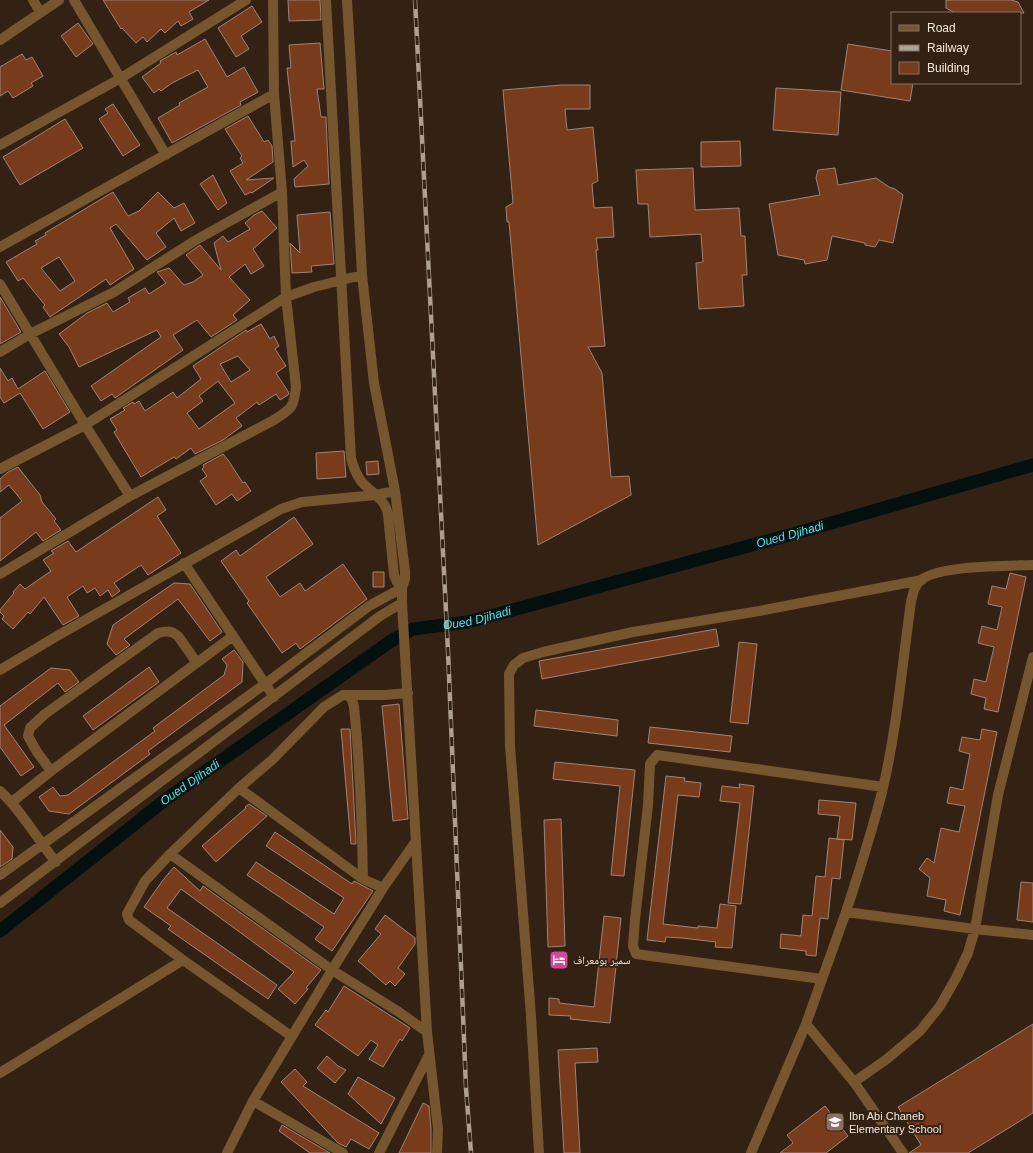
<svg xmlns="http://www.w3.org/2000/svg" width="1033" height="1153" font-family="Arial,'Noto Naskh Arabic',sans-serif">
	<style>
		.lines { fill: none; stroke-linecap: round; stroke-linejoin: round }
		.canal { stroke: #040f10; stroke-width: 13 }
		.building { fill: #783b1b; stroke: #9e8478; fill-rule: evenodd }
		.minor { stroke: #76562e; stroke-width: 10 }
		.rail-casing { stroke: #ad9f93; stroke-width: 4.5 }
		.rail { stroke: #332213; stroke-width: 3; stroke-dasharray: 9; stroke-linecap: butt }
		.labels { text-anchor: middle; dominant-baseline: central; stroke-width: 4; stroke-linejoin: round; paint-order: stroke }
		.poi-label { font-size: 11px; fill: #f5e9df; stroke: #332213; text-anchor: start }
		.water-label { font-size: 12px; font-style: italic; fill: #4ee7ed; stroke: #332213 }
	</style>
	<rect width="100%" height="100%" fill="#332213"/>
	<g class="lines">
		<path class="canal" id="s1" d="M0,931L165,800L391,641L413,629L468,622L793,534L1033,465"/>
	</g>
	<path class="building" d="M103,0H209L189,12L193,19L181,26L178,21L165,33L161,29L147,42L143,37L136,43L122,28L121,29Z
		M288,0H320L321,20L289,21Z
		M946,0H1011L1018,2L1024,13H955L946,8Z
		M252,6L262,22L241,36L249,49L236,57L218,28Z
		M78,23L93,44L76,57L61,36Z
		M205,39L227,77L244,67L258,92L240,102L241,105L172,143L158,118L180,105L179,103L208,87L198,70L172,83L161,91L159,89L154,93L142,77L161,63L160,61L176,52L177,55Z
		M320,43L324,89H317L321,117H326V119L329,184L295,187L294,179L308,166L304,160L293,167L291,141H295L287,68H291L289,45Z
		M848,44L892,51V83H913L910,101L841,90Z
		M22,54L26,60L32,57L43,76L31,83L33,86L13,98L8,91L0,96V67Z
		M561,85H590V109H565L567,130L593,127L598,181L592,184L594,208L612,207L614,237L596,238L598,250H596L605,346L588,347L602,373L611,477L629,476L631,495L538,545L509,222H507L506,207L513,203L503,90Z
		M776,88L841,92L838,135L773,130Z
		M113,104L140,145L123,156L99,119L108,113L105,109Z
		M248,116L264,142L268,140L272,146L273,162L246,180L274,178L252,193L251,192L245,195L230,171L243,163L240,158L242,156L225,129Z
		M65,119L83,148L20,185L3,157Z
		M740,141L741,166L701,167V142Z
		M693,168L695,210L739,208L741,236H745L747,275H742L744,306L699,309L696,263L703,262L701,234L650,237L648,204H638L636,170Z
		M835,168L838,185L876,178L889,187L895,189L903,195L893,243L879,240L875,247L865,245V243L832,236L827,260L805,264L804,260L778,255L769,204L820,195L816,178L818,170Z
		M213,175L227,203L218,210L200,184Z
		M113,192L128,216L139,211L158,192L174,208L184,203L195,223L181,231L174,218L156,233L166,247L147,260L116,224L110,228L134,269L110,285L106,279L50,317L43,307L45,305L23,278L18,281L6,262L37,244L35,241L46,235L45,233ZM59,257L75,281L60,291L41,268Z
		M262,211L277,228L253,249L264,266L251,274L245,264L229,277L250,300L233,315L237,320L211,337L197,320L173,335L183,350L115,398L112,394L101,401L91,386L161,337L157,330L79,367L69,347L59,334L87,313L107,303L113,312L130,302L128,298L145,288L149,294L166,283L157,272L169,268L184,285L193,282L203,275L186,255L200,245L221,270L214,243L223,236L228,242L250,229L245,223L254,215Z
		M330,212L334,264L311,266L312,272L292,273L290,243L300,253L297,215Z
		M0,297L21,332L0,344Z
		M261,324L270,339L274,336L279,346L275,349L286,366L276,373L289,393L288,395L280,400L276,394L259,405L257,402L236,418L242,426L223,440L195,454L191,448L176,459L174,457L141,477L114,432L117,430L110,419L125,410L123,408L133,402L134,404L139,401L145,411L173,392L177,398L201,379L193,366L246,330L247,332ZM238,356L250,370L231,382L220,364ZM218,381L235,403L199,429L187,413L203,401L199,396Z
		M0,368L8,381L12,378L18,389L45,371L70,412L43,429L20,393L4,403L0,397Z
		M344,451L346,477L317,479L316,453Z
		M223,454L228,460L243,483L245,482L251,491L237,501L232,494L216,505L200,481L207,476L202,469L204,467L203,465Z
		M378,461L379,474L367,475L366,462Z
		M18,467L40,495L42,502L56,519L54,521L61,530L43,541L36,532L0,561V518L22,501L9,485L0,492V479L8,472Z
		M158,497L166,510L157,516L181,553L148,575L141,565L114,583L120,591L112,597L108,590L100,596L95,588L87,593L83,586L67,597L79,616L63,625L44,597L30,614L28,612L13,629L2,619L4,616L0,612V610L14,593L13,592L20,584L25,589L51,571L43,560L54,553L51,551L68,541L76,552Z
		M294,517L313,544L266,577L280,597L300,583L305,591L343,564L367,599L300,649L296,643L282,653L247,603L249,601L221,561L236,550L240,556Z
		M373,572H384V587H373Z
		M1010,573L1026,577L998,712L984,709L986,698L971,694L974,679L986,682L994,647L978,643L982,626L997,630L1002,607L988,604L992,586L1006,589Z
		M174,583L190,584L222,632L210,641L178,599L124,639L130,645L116,655L107,644L113,625Z
		M716,629L719,646L542,679L539,661Z
		M739,642L757,644L748,724L730,722Z
		M234,650L243,662L242,682L148,751L150,754L69,814L49,811L39,797L53,787L60,796L68,795L155,731L153,728L224,675L227,665L222,659Z
		M149,667L159,682L93,730L83,716Z
		M51,668L70,670L79,682L65,692L58,683L4,725L34,767L21,776L0,747V706Z
		M399,704L408,819L393,821L382,706Z
		M536,710L618,720L617,736L534,726Z
		M650,727L732,736L730,752L648,743Z
		M341,729H350L356,844H351Z
		M982,729L997,732L960,915L944,911L946,900L927,896L930,878L919,869L927,858L934,863L941,828L959,832L965,806L947,803L950,787L963,790L970,754L959,751L962,737L980,740Z
		M555,762L635,770L624,876L611,875L620,786L553,779Z
		M666,776L685,778L684,781L701,783L699,797L678,795L663,924L698,928V926L717,928L720,904L736,906L732,948L715,947L716,942L682,938L666,937L665,942L647,940Z
		M739,784L754,786L741,904L728,903L740,803L720,801L722,786L740,788Z
		M819,800L856,803L852,840L837,839L840,816L818,814Z
		M249,804L267,816L216,862L202,846L246,808L245,807Z
		M561,819L565,946L548,947L544,820Z
		M0,830L13,847L12,859L0,867Z
		M275,832L352,884L354,881L373,891L332,951L315,939L324,927L247,875L256,862L334,914L344,898L266,846Z
		M829,838L844,840L840,879L832,878L828,919L820,918L816,956L806,955V951L780,948L781,934L801,936L803,915L812,916L816,876L825,877Z
		M174,867L200,891L203,886L321,970L306,988L308,989L295,1004L278,989L294,972L181,889L167,908L277,985L268,999L168,929L171,926L144,907L163,880Z
		M1021,882L1033,883V922L1017,920Z
		M385,915L415,938V944L398,968L405,974L395,986L390,981L386,985L358,961L381,934L375,929Z
		M604,916L621,918L610,1023L570,1019L571,1016L549,1015V998L559,999V1003L594,1007Z
		M344,986L410,1028L402,1041L400,1039L383,1067L369,1059L378,1045L371,1040L358,1056L315,1025L326,1010L328,1012Z
		M1033,1024V1113L968,1153H909L921,1145L898,1107Z
		M597,1048L598,1062L575,1063L580,1153H564L558,1050Z
		M327,1056L338,1066L346,1070L335,1083L317,1068Z
		M295,1069L307,1082L303,1086L379,1133L369,1149L351,1139L346,1147L338,1143L281,1082Z
		M358,1077L395,1098L381,1124L348,1094Z
		M423,1103L429,1106L431,1129V1153H399Z
		M825,1106L848,1136L826,1153H780L793,1143L787,1135Z
		M282,1125L330,1153H310L279,1131Z"/>
	<g class="lines">
		<path class="minor" d="M33,0L40,12
			M74,0L166,155
			M326,0L351,458C353,466 356,474 361,481C371,493 386,499 388,515L394,575L397,582L402,588
			M347,0L351,66L362,275L374,383L395,491L405,571V579L402,588V603L427,1032L438,1129L437,1153
			M0,40L59,0
			M0,145L121,78L246,0
			M0,247L274,94
			M0,284L85,425L130,496
			M0,352L30,334L114,292L196,240L282,192
			M0,469L85,425L286,297L314,287L362,275
			M184,563L274,697
			M1033,565C1008,566 940,565 921,580C914,586 913,594 911,602C902,665 897,730 882,792C872,832 859,872 846,912L975,929L1033,935
			M0,574L130,496L274,420C291,409 294,408 296,387L286,297L282,192L274,94L273,0
			M0,670L57,636L281,509L302,502L376,495L395,491
			M347,695H385L408,693
			M51,771L37,752L28,736L30,728L45,714L158,633C166,631 171,630 178,636L197,663
			M239,788L363,879L383,888
			M0,791C22,811 37,839 56,862
			M12,802L51,771L233,636
			M170,854L332,970L399,1012L427,1032
			M0,875L265,684L369,606L402,588
			M0,903L380,616L402,603
			M183,960L129,920L127,914L145,881L170,854L239,788L272,760L324,707L343,695H347L352,699L354,707C360,765 362,821 363,879
			M822,979L636,954L633,946L635,919L648,805L650,764L657,755L883,787
			M806,1024L854,1082L903,1153
			M0,1073L183,960L291,1036
			M854,1082L887,1059L920,1031L940,1006L956,978L968,953L975,929L998,795L1033,657
			M253,1101L343,1153
			M227,1153L253,1101L332,970L383,888L416,841
			M379,1153L429,1055
			M539,1153L531,1016L510,746L509,674L514,665L523,658L543,652L633,632L759,611L922,580
			M751,1153L806,1024L846,912"/>
		<defs>
			<path id="rail" d="M415,0L448,651L466,1088L471,1153"/>
		</defs>
		<use href="#rail" class="rail-casing"/>
		<use href="#rail" class="rail"/>
	</g>
	<defs>
		<symbol id="hotel-square" viewBox="-11 -11 22 22"><rect x="-9" y="-9" width="18" height="18" rx="4" fill="#d1479c" stroke="#332213"/><path d="M-6-4.5h1.5V1H6V5H4.5V3h-9V5H-6ZM-4 0a1.8 1.8 0 1 1 3.6 0ZM.5 0V-2.5h3Q6-2.5 6 0Z" fill="#fff"/></symbol>
		<symbol id="school-square" viewBox="-11 -11 22 22"><rect x="-9" y="-9" width="18" height="18" rx="4" fill="#8d6e63" stroke="#332213"/><path d="M0-5L7-2L0 1L-7-2ZM-4 1L0 2.5L4 1V4Q0 6-4 4Z" fill="#fff"/></symbol>
	</defs>
	<g fill-rule="evenodd">
		<use href="#hotel-square" x="548" y="949" width="22" height="22"/>
		<use href="#school-square" x="824" y="1111" width="22" height="22"/>
	</g>
	<g class="labels">
		<g class="poi-label">
			<text x="573" y="960">سمير بومعراف</text>
			<text x="849" y="1116">Ibn Abi Chaneb<tspan x="849" dy="13">Elementary School</tspan></text>
		</g>
		<g class="water-label">
			<text stroke="none"><textPath href="#s1" startOffset="901">Oued Djihadi</textPath></text>
			<text stroke="none"><textPath href="#s1" startOffset="577">Oued Djihadi</textPath></text>
			<text stroke="none"><textPath href="#s1" startOffset="241">Oued Djihadi</textPath></text>
		</g>
	</g>
	<rect x="891" y="12" width="130" height="72" fill="#332213" stroke="#817265"/>
	<rect x="899" y="25" width="20" height="6" fill="#76562e" stroke="#817265"/>
	<text x="927" y="32" font-size="12" fill="#f5e9df">Road</text>
	<rect x="899" y="45" width="20" height="6" fill="#ad9f93" stroke="#817265"/>
	<text x="927" y="52" font-size="12" fill="#f5e9df">Railway</text>
	<rect x="899" y="62" width="20" height="12" fill="#783b1b" stroke="#817265"/>
	<text x="927" y="72" font-size="12" fill="#f5e9df">Building</text>
</svg>
